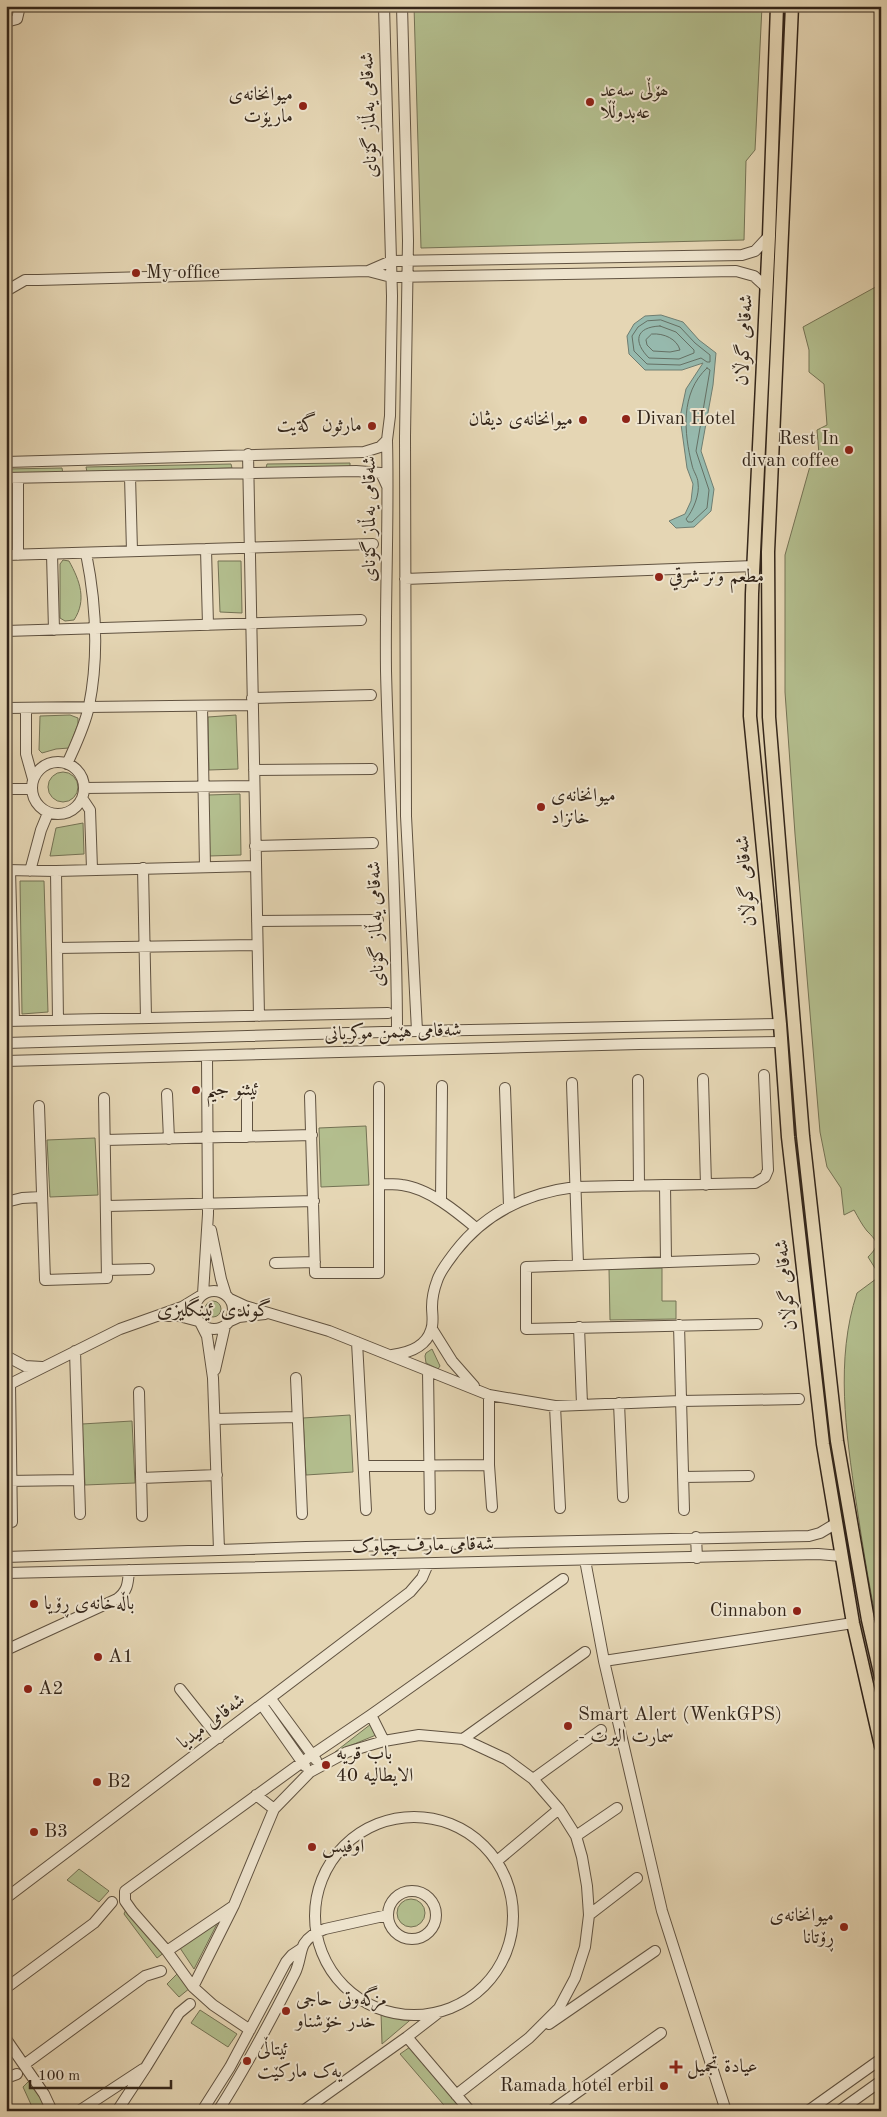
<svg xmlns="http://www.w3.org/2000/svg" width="887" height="2117" font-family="'Old Standard TT',Amiri,serif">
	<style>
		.green { fill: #b3be8e; stroke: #747254 }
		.water { fill: #96b9ad; stroke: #6f7e72 }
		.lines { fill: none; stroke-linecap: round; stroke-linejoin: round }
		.shore { stroke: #657064; stroke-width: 1 }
		.minor-casing { stroke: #605240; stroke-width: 12 }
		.major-casing { stroke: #34261a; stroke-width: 15 }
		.minor { stroke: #eee4ce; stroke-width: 10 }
		.major { stroke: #e5d6b4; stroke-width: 12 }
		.poi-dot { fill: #8f2418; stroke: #eee4ce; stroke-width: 2 }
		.labels { text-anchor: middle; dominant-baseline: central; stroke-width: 4; stroke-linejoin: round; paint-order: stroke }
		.poi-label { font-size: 19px; fill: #34261a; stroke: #eee4ce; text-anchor: start }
		.street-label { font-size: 19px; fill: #34261a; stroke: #eee4ce }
		.quarter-label { font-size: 21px; fill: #34261a; stroke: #eee4ce }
	</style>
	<rect width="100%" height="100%" fill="#e5d6b4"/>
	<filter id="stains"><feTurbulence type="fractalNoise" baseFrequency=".004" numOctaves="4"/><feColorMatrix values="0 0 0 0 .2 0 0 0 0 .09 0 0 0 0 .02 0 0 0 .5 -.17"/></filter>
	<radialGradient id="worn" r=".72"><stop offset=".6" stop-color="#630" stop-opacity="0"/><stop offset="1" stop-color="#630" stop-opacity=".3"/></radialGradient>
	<path class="green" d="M414,6H762L755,150L746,161L744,240L421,248Z
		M881,284V1645C871,1597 863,1549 856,1501C846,1433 835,1359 857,1293L880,1276L868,1257C880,1245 878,1242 867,1231C862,1225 858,1217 854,1210L844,1215L841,1188L827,1167L820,1132L795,834L785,692V555L812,459L819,454L817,430L827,425L824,384L809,372V350L803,327Z
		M350,463V467L266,468L267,464Z
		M231,464L232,468L87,472L86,467Z
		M62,468L63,474L6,475V469Z
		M63,560L69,561C80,581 87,600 74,620L65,621L60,618V564Z
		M218,561H241L242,613L220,612Z
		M70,715L78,718V724L69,748L56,749L42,753L39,750L40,716Z
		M236,715L238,769L209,770L208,717Z
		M48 787a15 15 0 1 1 30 0a15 15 0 1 1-30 0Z
		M240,794L241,855L209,856L208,795Z
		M83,823L84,854L50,856L56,828Z
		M20,881H44L48,1012L22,1014Z
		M366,1126L369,1185L321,1187L319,1128Z
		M95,1138L98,1195L50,1197L47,1140Z
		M662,1268V1301H676V1319L610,1320L609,1269Z
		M205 1309a8 8 0 1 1 16 0a8 8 0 1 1-16 0Z
		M432,1349L440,1366L438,1369L426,1363L425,1356L426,1353Z
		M350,1415L353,1472L306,1475L303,1418Z
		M132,1421L135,1483L85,1485L82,1424Z
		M371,1724L376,1735L335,1752Z
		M79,1869L109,1891L99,1902L67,1880Z
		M397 1913a14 14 0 1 1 28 0a14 14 0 1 1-28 0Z
		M127,1907L165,1952L157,1958L124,1914Z
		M218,1922L194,1969L180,1948Z
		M177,1974L190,1988L179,1997L167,1984Z
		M200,2010L237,2034L228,2047L191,2023Z
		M381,2012L415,2016L382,2044Z
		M410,2047L465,2111H449L400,2054Z
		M33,2077L48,2111H34L23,2087Z"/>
	<path class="water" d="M661,315L683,322L699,340L716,353L713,385L701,451L714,489L711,511L694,527L676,528L669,521L685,514L691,501L693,484L687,468L680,417L686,389L703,363L682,370H645L629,354L627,336L634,324L645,316Z"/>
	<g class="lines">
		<path class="shore" d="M661,320L680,327L695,343L710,355V362H707L701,358L680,365L647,364L634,351L632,336L638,327L647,321Z
			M660,326L676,332L694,350V353L679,359L649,358C633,342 635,327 660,326Z
			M652,334C664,333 677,339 680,350L670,352L653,351L647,345L646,340Z
			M707,368L710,370L696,451L709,490L707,508L692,522H688L686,519C693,511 700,494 698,483C698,477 693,471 692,465C684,433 680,393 707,368Z"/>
		<defs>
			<path id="minor" d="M384,6L392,296L390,416L387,440C389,517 385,594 386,671C389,791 397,911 397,1032
				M402,6L408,241L405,437L406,816L417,1031
				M6,22L17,19L20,6
				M368,271L391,261L742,255L755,251L769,236
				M6,291L25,280H38L368,271L391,277L736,271L754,276L766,287
				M248,454L259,1016
				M6,462L364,452L380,447L387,440
				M130,476L132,551
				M6,478L356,471L381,473L387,486
				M18,478V555
				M206,549L208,625
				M52,554L54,630
				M6,555L373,544
				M405,579L754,566
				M6,631L361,620
				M252,698L371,695
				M202,706L205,867
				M6,708L253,705
				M26,708V754L33,779
				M32 788a26 26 0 1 1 52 0a26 26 0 1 1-52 0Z
				M67,764C75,746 85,726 89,706C99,656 96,603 86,553
				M254,770L372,769
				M84,788L254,786
				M6,789H31
				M82,798L90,810L92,869
				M255,846L373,843
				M143,868L146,1018
				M6,870L56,871L256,866
				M10,870L14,1021
				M30,871L41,830L48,813
				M56,871L58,1020
				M257,921L378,920
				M57,948L257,945
				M6,1021L388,1013
				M6,1043L417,1031L780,1024
				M6,1061L639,1044L781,1042
				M703,1079L706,1185
				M638,1080L639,1186
				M572,1083L578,1264
				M505,1088L509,1206
				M167,1094L169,1139
				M310,1096L315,1273H379V1087
				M247,1099V1137
				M39,1106L45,1280L107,1278L104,1098
				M105,1140L312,1135
				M379,1184C386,1184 395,1184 402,1185C428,1188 457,1212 476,1228
				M665,1185L666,1261
				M441,1201L442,1086
				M6,1202L22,1198L41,1197
				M107,1206L314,1201
				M211,1230L221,1279L226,1295
				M754,1259L526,1267V1329L757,1324
				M275,1263L315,1262
				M107,1270L149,1269
				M195 1310a19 19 0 1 1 38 0a19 19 0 1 1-38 0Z
				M203,1294L208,1214L207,1056
				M230,1299L245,1306L329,1331L489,1395L555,1406L681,1401L799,1399
				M165,1316H179L198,1321
				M228,1322L239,1317L265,1314
				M201,1324L207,1336L213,1378L219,1550
				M679,1325L684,1510
				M579,1327L582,1404
				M432,1329L452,1361L474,1386
				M357,1342L366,1510
				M75,1351L80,1514
				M392,1355C408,1353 426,1347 431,1330C434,1323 432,1314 432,1307C432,1299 434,1289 437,1281C440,1271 449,1260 455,1252C485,1213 527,1193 575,1187L755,1183L765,1177L768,1170L764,1075
				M6,1356L25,1366L42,1367
				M215,1370L225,1326
				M428,1371L430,1509
				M296,1378L302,1514
				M10,1384L12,1522
				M6,1386L120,1329L182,1307L200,1296
				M139,1392L142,1516
				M489,1395V1465L492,1507
				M619,1403L623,1497
				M555,1406L560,1508
				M215,1419L297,1417
				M364,1466L489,1465
				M683,1477L749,1476
				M141,1478L217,1475
				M6,1481L78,1480
				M696,1537L697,1558
				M6,1557L306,1547L809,1536L820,1533L835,1524
				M585,1560L604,1661L662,1911L726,2111
				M6,1573L818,1554L841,1556
				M6,1650L117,1599C128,1591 128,1583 129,1570
				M604,1661L853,1623
				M180,1689L219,1738
				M271,1699L316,1760
				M262,1705L305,1766
				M371,1715L384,1741
				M463,1739L585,1652
				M533,1779L601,1730
				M256,1795L274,1809
				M315 1916a99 99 0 1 1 198 0a99 99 0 1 1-198 0Z
				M576,1836L617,1808
				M497,1861L559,1809
				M388 1915a24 24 0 1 1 48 0a24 24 0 1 1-48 0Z
				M6,1898L410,1592L422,1578L428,1564
				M589,1915L637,1878
				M167,1951L232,1907
				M193,1987L234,1905L274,1809L310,1772L347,1752L384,1741L419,1735L463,1739L506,1759L533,1779L559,1809L576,1836L582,1857L587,1886L589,1915L585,1947L575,1978L559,2008L529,2038L456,2095
				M6,1988L94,1923L112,1902
				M549,2024L655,1951
				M250,2030L213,2005L193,1987L167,1951L132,1911L125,1901V1891L312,1755L371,1715L563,1579
				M407,2037L470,2111
				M6,2039L44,2094L52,2111
				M25,2064L145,1976L161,1971
				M6,2078L17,2074
				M79,2111L143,2069
				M117,2111L146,2067L179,2013L190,2004
				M202,2111L230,2067L286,1962L292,1955L301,1949
				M218,2111C247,2066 271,2020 295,1973C300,1963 300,1951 304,1944C309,1936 316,1932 325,1929L388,1915
				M303,2111L407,2037L438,2013
				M551,2111L661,2033
				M808,2111L881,2059
				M839,2111L881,2081"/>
			<path id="major" d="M777,6L769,236L752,594L750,716L780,1024L788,1137L823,1444L853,1623L881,1746
				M792,6L768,552L769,717L803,1136L837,1441L868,1620L881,1677"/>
		</defs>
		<use href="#minor" class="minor-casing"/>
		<use href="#major" class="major-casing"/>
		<use href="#minor" class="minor"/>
		<use href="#major" class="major"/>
	</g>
	<g class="poi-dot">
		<circle cx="590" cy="102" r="5"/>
		<circle cx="303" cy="106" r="5"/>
		<circle cx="136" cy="273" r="5"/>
		<circle cx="626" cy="419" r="5"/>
		<circle cx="583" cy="420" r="5"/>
		<circle cx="372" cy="426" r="5"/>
		<circle cx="849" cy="450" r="5"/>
		<circle cx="659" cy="577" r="5"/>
		<circle cx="541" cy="807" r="5"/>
		<circle cx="196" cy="1090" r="5"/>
		<circle cx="34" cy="1604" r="5"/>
		<circle cx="797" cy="1611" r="5"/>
		<circle cx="98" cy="1657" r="5"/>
		<circle cx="28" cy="1689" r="5"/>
		<circle cx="568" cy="1726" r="5"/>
		<circle cx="326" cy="1765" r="5"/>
		<circle cx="97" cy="1782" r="5"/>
		<circle cx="34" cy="1832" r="5"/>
		<circle cx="312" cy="1847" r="5"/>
		<circle cx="844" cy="1927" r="5"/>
		<circle cx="286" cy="2011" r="5"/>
		<circle cx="247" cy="2061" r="5"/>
		<path d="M673.5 2059.5h5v5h5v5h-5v5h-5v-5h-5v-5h5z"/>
		<circle cx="664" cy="2086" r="5"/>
	</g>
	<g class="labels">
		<g class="poi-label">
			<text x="600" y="91">ھۆڵی سەعد<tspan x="600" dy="22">عەبدوڵڵا</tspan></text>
			<text x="293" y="95" text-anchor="end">میوانخانەی<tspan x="293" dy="22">ماریۆت</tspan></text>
			<text x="146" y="273">My office</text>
			<text x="636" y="419">Divan Hotel</text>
			<text x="573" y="420" text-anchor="end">میوانخانەی دیڤان</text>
			<text x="362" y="426" text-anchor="end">مارثون گةيت</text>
			<text x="839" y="439" text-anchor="end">Rest In<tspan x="839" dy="22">divan coffee</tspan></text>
			<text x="669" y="577">مطعم وتر شرقي</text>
			<text x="551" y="796">میوانخانەی<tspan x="551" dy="22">خانزاد</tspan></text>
			<text x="206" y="1090">ئيثنو جيم</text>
			<text x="44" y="1604">باڵەخانەی ڕۆیا</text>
			<text x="787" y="1611" text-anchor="end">Cinnabon</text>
			<text x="108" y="1657">A1</text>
			<text x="38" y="1689">A2</text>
			<text x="578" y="1715">Smart Alert (WenkGPS)<tspan x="578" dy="22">- سمارت اليرت</tspan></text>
			<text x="336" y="1754">باب قريه<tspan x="336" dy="22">الايطاليه 40</tspan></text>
			<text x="107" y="1782">B2</text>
			<text x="44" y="1832">B3</text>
			<text x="322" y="1847">اوفيس</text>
			<text x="834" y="1916" text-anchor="end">میوانخانەی<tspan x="834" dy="22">ڕۆتانا</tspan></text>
			<text x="296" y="2000">مزگه‌وتی حاجی<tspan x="296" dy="22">خدر خۆشناو</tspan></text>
			<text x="257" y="2050">ئیتاڵی<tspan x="257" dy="22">یەک مارکێت</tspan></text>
			<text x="687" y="2067">عيادة تجميل</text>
			<text x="654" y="2086" text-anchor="end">Ramada hotel erbil</text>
		</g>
		<g class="street-label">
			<text transform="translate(370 115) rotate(-92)">شەقامی یەڵماز گۆنای</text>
			<text transform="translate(745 340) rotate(-87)">شەقامی گوڵان</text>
			<text transform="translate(370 519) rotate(-90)">شەقامی یەڵماز گۆنای</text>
			<text transform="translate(747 881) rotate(-95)">شەقامی گوڵان</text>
			<text transform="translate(377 924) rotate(-92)">شەقامی یەڵماز گۆنای</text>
			<text transform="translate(393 1033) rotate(-2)">شەقامی هێمن موکریانی</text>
			<text transform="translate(787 1285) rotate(-96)">شەقامی گوڵان</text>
			<text transform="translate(423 1546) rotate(-1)">شەقامی مارف چیاوک</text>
			<text transform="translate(212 1722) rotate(-37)">شەقامی میدیا</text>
		</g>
		<g class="quarter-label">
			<text x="214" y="1310">گوندی ئینگلیزی</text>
		</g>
	</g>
	<rect width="887" height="2117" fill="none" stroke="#e5d6b4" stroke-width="25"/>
	<rect x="8" y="8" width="872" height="2102" fill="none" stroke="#34261a" stroke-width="2.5"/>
	<rect x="12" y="12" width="862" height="2092" fill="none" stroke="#34261a"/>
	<path d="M30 2080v8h141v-8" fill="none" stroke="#34261a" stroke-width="2.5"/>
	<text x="38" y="2080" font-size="15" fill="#34261a" stroke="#eee4ce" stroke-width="4" paint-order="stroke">100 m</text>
	<rect width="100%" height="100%" filter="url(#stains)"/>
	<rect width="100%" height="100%" fill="url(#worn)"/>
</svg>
